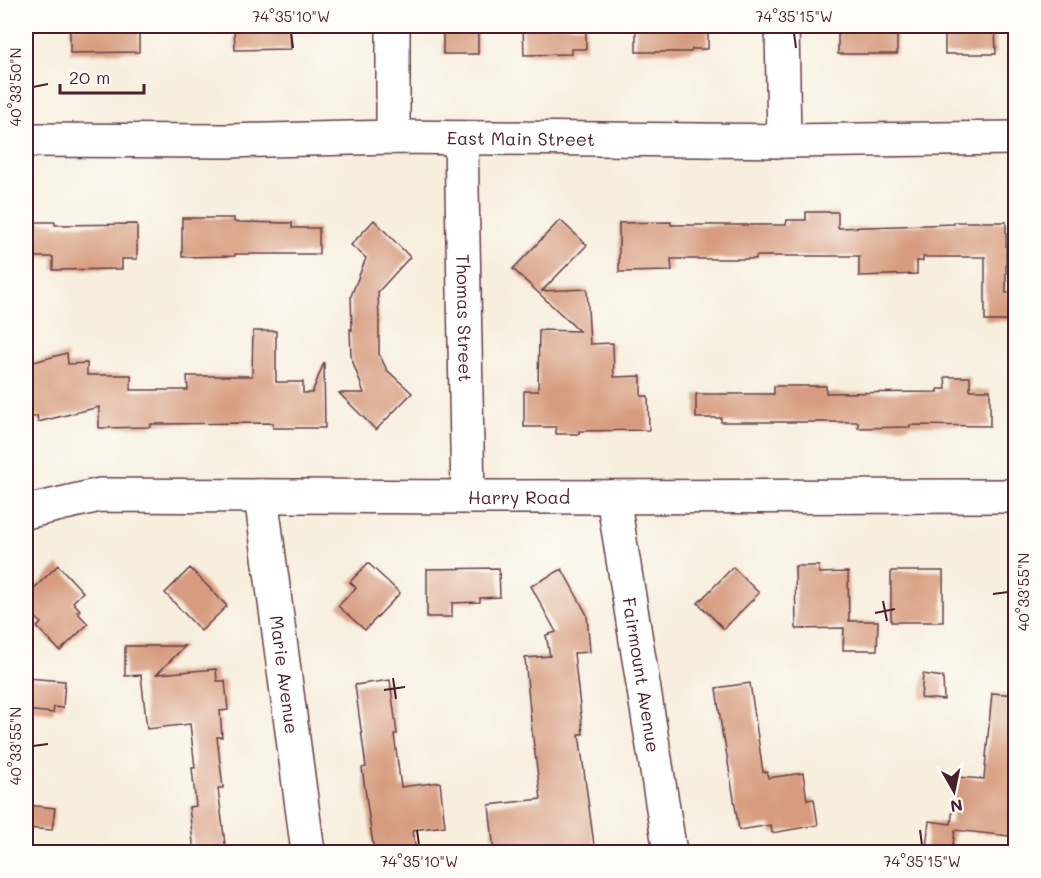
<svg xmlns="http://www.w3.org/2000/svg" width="1041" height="878" font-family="Mali,sans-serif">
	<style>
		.building { fill: #d79c7f }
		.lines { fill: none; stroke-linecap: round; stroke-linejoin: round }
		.minor-casing { stroke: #643e46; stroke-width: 36 }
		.minor { stroke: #fff; stroke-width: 33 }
		.ticks { fill: none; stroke: #4a1f2b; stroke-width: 2 }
		.labels { text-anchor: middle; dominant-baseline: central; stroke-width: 4.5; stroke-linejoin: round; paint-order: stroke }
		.street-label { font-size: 18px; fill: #4a1f2b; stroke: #fdfcf7 }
		.neatline { fill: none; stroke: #4a1f2b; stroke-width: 2 }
		.ticks-label { font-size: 15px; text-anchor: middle; fill: #4a1f2b }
	</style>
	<rect width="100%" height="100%" fill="#fdfcf7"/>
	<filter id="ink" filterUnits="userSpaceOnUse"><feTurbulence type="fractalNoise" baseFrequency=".0167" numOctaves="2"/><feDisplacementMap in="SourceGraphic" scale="12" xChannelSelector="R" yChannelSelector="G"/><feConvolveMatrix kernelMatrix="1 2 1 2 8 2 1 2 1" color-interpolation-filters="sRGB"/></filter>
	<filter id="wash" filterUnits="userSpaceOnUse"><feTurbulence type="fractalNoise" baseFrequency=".008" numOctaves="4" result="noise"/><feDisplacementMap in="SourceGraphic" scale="24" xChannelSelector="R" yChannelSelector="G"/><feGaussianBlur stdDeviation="1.35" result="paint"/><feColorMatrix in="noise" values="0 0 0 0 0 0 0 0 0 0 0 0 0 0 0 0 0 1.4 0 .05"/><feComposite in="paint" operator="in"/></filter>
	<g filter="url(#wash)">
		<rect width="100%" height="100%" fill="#f7eedd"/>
		<g id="blocks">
			<path class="building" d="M70,26H139V52L70,53Z
				M234,26H290L291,49L235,50Z
				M443,26H478V54H443Z
				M523,26H586V49H571V54L524,55Z
				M636,26H708V49H692L691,52H636Z
				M838,26H897V54H838Z
				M945,26H995L996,54H945Z
				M806,212H838V228L954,224V222H1006V293H1016V321H985V257H923V261H917V274L859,276V256H756V259H671L672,271L619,272V223L671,222V225H786L787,220H806Z
				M182,218H234V222L292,223V228H319V254H235V256L182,257Z
				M374,220L410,257L378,292L379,321V354L387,370L412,393L376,430L339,393H364L351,357L350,329L352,330L351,296L366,258L351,245Z
				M560,220L587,245L542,291L587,289L590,344L613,343L614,377L641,376V396H648L649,430L579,431V434H556V427H524V391H538L539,330L579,331L513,269Z
				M26,222H55V225L137,224V259H122V269L53,270V257H26Z
				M253,331H276V382H303V393H312L324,362L325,428H273V423L151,424V427L99,428V407L38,422L37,416L26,419V364L67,353L68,364L87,363V375H131V390H188L187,376H252Z
				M945,377H970V390H990V426L910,425V427L858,428V422H721V418H696V394H774V386H826V393L938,392V389H946Z
				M368,563L400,593L365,630L338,606L356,588L350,582Z
				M58,565L83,592L73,602L80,610L77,612L88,624L60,651L37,627L41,623L26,607V596Z
				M795,566H819V573L848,572L849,621H878L877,650H843L844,628L796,629Z
				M733,567L759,593L724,629L698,603Z
				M190,568L227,606L201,631L165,593Z
				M499,568L500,597L480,598V602L452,603V617H427V569Z
				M562,569L587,615L590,652L574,653L583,734H579L595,852H494L489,805L541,799L532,731L525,658L550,656L546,635L556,632L531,586Z
				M891,571H943V622H891Z
				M125,646H185L157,674L216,669L217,681H225L228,710L220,711L222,737H217L223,788H218L226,852H194L189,807L196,806L192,768H195L190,724L147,729L141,675L125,676Z
				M923,674L943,677L944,700L921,698Z
				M26,678L65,681L63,708L54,707L53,713L26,710Z
				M390,680L397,734H394L401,787L440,782L445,826L413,830L416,852H374L362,768L366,767L355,685Z
				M750,683L763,772H767L768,778L803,773L807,800L814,799L818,825L772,833L771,825L739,830L724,738H723L716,688Z
				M992,693L1016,695V775L1009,836L955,830L952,852L926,848L929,821L951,824L956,777L984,779Z
				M26,805L55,808L52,830L26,828Z"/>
		</g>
	</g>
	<g filter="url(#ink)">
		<use href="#blocks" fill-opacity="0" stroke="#643e46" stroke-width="1.5"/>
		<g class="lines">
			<defs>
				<g id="minor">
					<path d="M782,26L784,141"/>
					<path d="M393,137V26"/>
					<path id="s1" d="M461,138L468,497"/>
					<path id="s2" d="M26,140L226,141L393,137L784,141L1016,138"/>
					<path id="s3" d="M261,496L308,852"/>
					<path id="s4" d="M613,497L670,852"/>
					<path id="s5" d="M26,512L100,495L468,497L1016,496"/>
				</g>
			</defs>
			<use href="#minor" class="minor-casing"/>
			<use href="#minor" class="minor"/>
		</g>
	</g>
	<path class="ticks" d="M291,33L293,48M794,33L796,48M33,87L48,84M993,594L1008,592M883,601L887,621M875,613L895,609M393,678L396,699M384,690L405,687M33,746L48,744M417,830L419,845M920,830L922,845"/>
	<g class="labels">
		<g class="street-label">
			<text stroke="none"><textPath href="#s2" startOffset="495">East Main Street</textPath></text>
			<text stroke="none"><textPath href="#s1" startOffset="180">Thomas Street</textPath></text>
			<text stroke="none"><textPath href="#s5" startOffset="495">Harry Road</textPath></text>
			<text stroke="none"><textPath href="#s3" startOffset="180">Marie Avenue</textPath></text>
			<text stroke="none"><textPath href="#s4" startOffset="180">Fairmount Avenue</textPath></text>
		</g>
	</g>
	<rect width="1041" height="878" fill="none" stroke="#fdfcf7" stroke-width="66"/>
	<g transform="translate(954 791) rotate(171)" stroke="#fdfcf7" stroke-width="4.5" paint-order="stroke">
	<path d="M0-4.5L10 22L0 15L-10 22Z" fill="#4a1f2b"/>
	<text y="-9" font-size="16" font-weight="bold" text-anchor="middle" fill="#4a1f2b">N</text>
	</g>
	<path d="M60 84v9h84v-9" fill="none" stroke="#4a1f2b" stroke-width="3"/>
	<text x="69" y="84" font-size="18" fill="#4a1f2b" stroke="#fdfcf7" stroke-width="4.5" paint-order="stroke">20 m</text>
	<rect x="33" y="33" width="975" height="812" class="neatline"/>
	<g class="ticks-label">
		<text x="291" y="22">74°35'10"W</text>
		<text x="794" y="22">74°35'15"W</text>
		<text transform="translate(16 87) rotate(-90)" y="5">40°33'50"N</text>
		<text transform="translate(1024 592) rotate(-90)" y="5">40°33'55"N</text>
		<text transform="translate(16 746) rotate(-90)" y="5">40°33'55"N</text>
		<text x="419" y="867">74°35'10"W</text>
		<text x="922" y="867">74°35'15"W</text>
	</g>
</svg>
